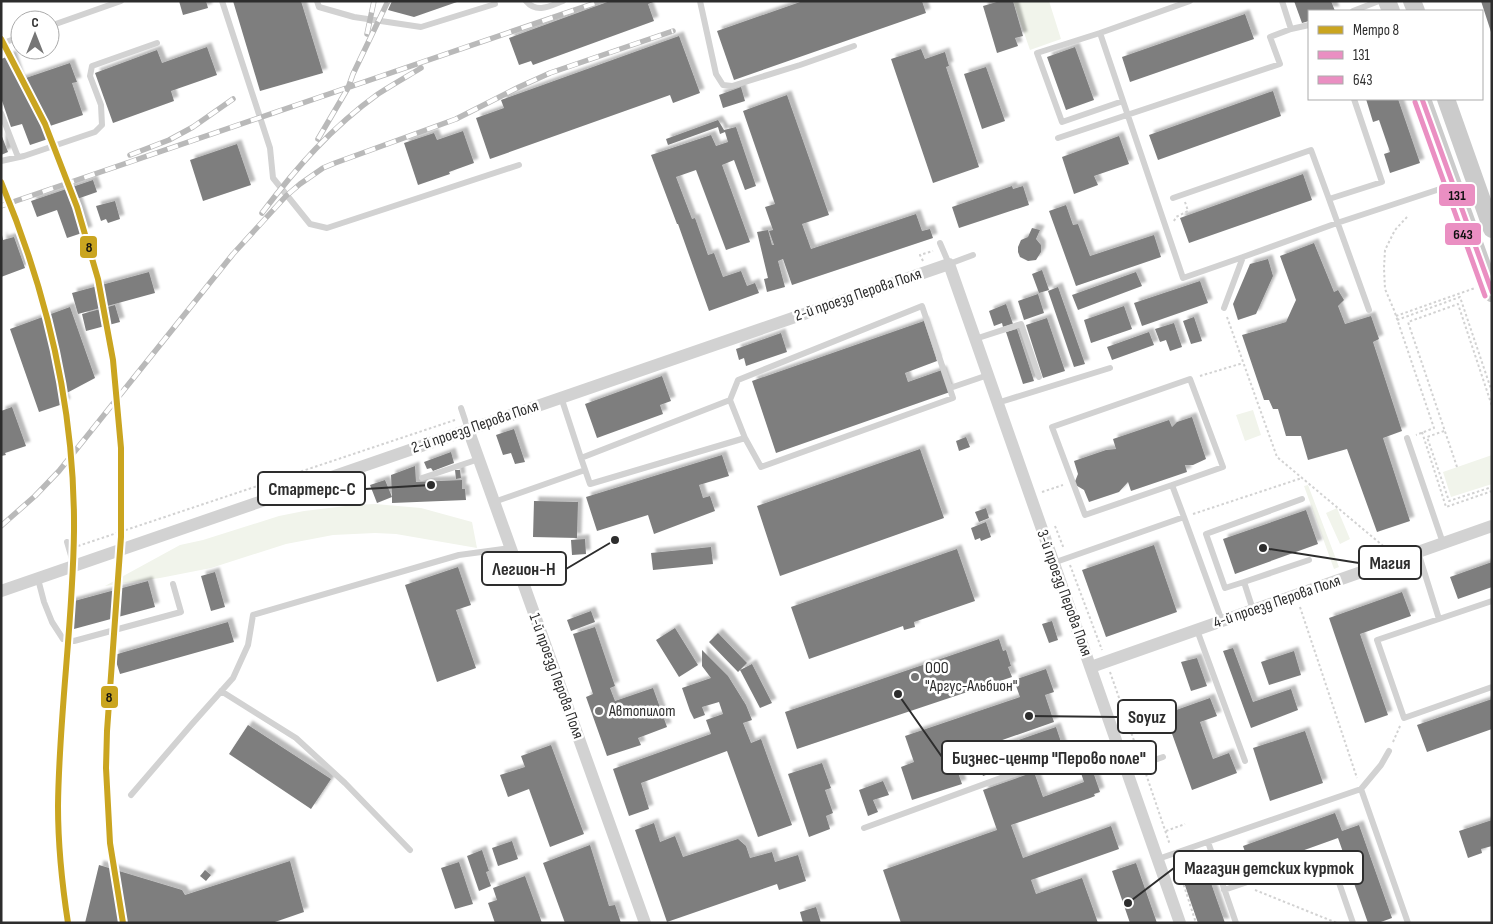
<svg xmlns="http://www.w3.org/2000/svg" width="1493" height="924" font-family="'Sofia Sans Condensed',sans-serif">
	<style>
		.green { fill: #f1f4eb }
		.building { fill: #7e7e7e; filter: url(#shadow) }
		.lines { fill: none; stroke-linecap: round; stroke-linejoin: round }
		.path { stroke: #d2d2d2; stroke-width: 2; stroke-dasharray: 2.5 2.5; stroke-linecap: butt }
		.service { stroke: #d2d2d2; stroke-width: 6 }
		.minor { stroke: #d2d2d2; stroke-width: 12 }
		.secondary { stroke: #cbcbcb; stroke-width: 18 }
		.rail-casing { stroke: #b9b9b9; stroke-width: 5.5 }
		.rail { stroke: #fff; stroke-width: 4; stroke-dasharray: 11; stroke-linecap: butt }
		.bus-1-casing { stroke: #fff; stroke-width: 9 }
		.bus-2-casing { stroke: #fff; stroke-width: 9 }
		.bus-1 { stroke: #ea8fc2; stroke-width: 5 }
		.bus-2 { stroke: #ea8fc2; stroke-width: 5 }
		.metro-1-casing { stroke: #fff; stroke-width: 10 }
		.metro-1 { stroke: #caa520; stroke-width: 6 }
		.poi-dot { fill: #767676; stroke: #fff; stroke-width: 2 }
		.labels { text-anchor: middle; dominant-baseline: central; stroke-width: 5; stroke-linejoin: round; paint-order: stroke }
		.street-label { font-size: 16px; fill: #2d2d2d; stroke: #fff }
		.poi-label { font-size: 16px; fill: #2d2d2d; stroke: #fff; text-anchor: start }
		.leader { fill: none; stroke: #2d2d2d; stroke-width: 2 }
		.callout-dot { fill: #2d2d2d; stroke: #fff; stroke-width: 2 }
		.callout { fill: #fff; stroke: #2d2d2d; stroke-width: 2 }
		.callout-label { font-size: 18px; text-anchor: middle; font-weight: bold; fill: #2d2d2d }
		.line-badge { stroke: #fff; stroke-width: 2 }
		.pale-badge-label { font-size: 14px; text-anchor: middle; font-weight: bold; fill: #111 }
	</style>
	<defs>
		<filter id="shadow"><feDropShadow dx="4.5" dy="-4.5" stdDeviation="1" flood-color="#0004"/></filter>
	</defs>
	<rect width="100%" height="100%" fill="#fff"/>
	<path class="green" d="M1013,1H1049L1061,39L1030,50Z
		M1253,410L1261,435L1245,441L1236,415Z
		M1492,455V484L1451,497L1443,472Z
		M1308,485L1339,567L1334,569L1304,486Z
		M375,504L421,508L472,522L477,548L396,534L375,533L333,535L286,544L211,568L160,578L105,586L180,545L203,540L279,516L304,511L354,505Z
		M1337,508L1350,539L1340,544L1326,513Z"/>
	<path class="building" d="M179,1H206L208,8L183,15Z
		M233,1H301L323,73L260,91Z
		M392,1H457V2L414,17L388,10Z
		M610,1H656L648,4L654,21L533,65L531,61L519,65L509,38Z
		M803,1H922L926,13L734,80L717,31Z
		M1000,1H1013L1023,36L1015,38L1018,46L997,53L983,6Z
		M1294,1H1331L1335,11H1309V21L1302,23Z
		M1481,1H1492V32H1491Z
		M1245,14L1254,39L1130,82L1122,57Z
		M679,36L700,93L673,103L670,95L490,159L476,118L504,108L501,100Z
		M207,47L217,75L171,91L174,101L113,123L95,73L157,50L162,63Z
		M1075,47L1094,100L1066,110L1047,57Z
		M921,49L925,59L945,52L949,66L946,67L979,167L933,183L891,59Z
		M12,55L20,80L70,63L77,82L72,83L83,115L44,128L48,139L30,145L22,124L11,127L1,98V59Z
		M986,67L1005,121L982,129L964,74Z
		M741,87L745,101L723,108L719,95Z
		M1273,91L1281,116L1158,160L1149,135Z
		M787,95L829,215L802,224L811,249L916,214L922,231L930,229L933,238L792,285L783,259L778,261L785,287L767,292L764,279L768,278L757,232L768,230L772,245H774L769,231L773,230L765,207L775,204L743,111Z
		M1366,99H1398L1420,163L1390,173L1384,154L1390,152L1379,120L1373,122Z
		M718,120L724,130L736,127L756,186L745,190L734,160L722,165L750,242L726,250L696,170L676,177L692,219L695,218L708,255L714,253L723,277L741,271L747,286L755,283L759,293L709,311L678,224H677L651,155L711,135L716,146L728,142L725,132L720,134L718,127L668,145L666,139Z
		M463,131L474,163L449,172L450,174L418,185L404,143L434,133L437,140Z
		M1,134L8,152L1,155Z
		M1119,136L1129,164L1094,176L1098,185L1074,194L1062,157Z
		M237,144L251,185L203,201L190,160Z
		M1303,174L1312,200L1189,243L1180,218Z
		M93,180L97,192L77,199L88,231L67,238L57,210L37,217L31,201Z
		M1012,186L1013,189L1023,186L1029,205L959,228L952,207Z
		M115,201L120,219L108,223L106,219L101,221L96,206Z
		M1066,205L1073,225L1078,224L1090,256L1154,235L1161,257L1076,286L1049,211Z
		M1032,228L1040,230L1036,239L1041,245V252L1036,260L1028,261L1020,257L1018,252V247L1021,240L1028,237Z
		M2,235L3,240L14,237L25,268L1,277Z
		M1314,243L1334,292L1338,290L1344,300L1338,306L1345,324L1371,316L1379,339L1373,342L1402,431L1383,438L1410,521L1377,532L1347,449L1308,460L1301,436H1286L1278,409H1273L1269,400H1264L1242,335L1286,322L1296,300L1280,256Z
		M1268,259L1273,276L1256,314L1238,320L1233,304L1250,264Z
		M1042,270L1049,290L1039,293L1032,274Z
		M149,272L155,293L78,314L72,293Z
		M1136,272L1142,286L1078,310L1072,295Z
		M1200,281L1208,303L1142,326L1134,303Z
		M1058,287L1085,364L1074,367L1048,291Z
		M1038,294L1044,313L1024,320L1018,301Z
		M1006,304L1013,324L1003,327L1002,323L994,326L989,311Z
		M115,305L120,322L86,331L82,314Z
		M1124,306L1132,329L1091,343L1084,320Z
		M70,307L95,378L63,395L66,403L39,412L10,329Z
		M1194,317L1202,341L1191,344L1183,321Z
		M1047,318L1065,371L1043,378L1026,325Z
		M924,321L937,361L905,373L908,382L942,370L950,392L776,453L752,381Z
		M1174,323L1182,347L1170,351L1166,340L1160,342L1155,329Z
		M1017,329L1034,381L1023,384L1006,332Z
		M1149,332L1154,345L1112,360L1107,347Z
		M781,333L787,352L746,366L744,358L739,360L736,349Z
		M662,376L671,401L660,405L663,414L597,438L585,404Z
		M12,407L26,446L5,453L6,455L1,456V411Z
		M1192,417L1206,459L1193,465H1185L1187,472L1131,491L1128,482L1119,492L1089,502L1084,490L1074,484L1078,474L1074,461L1106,450L1116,449L1113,439L1169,420L1172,427L1177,422Z
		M514,429L525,462L515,464L511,453L503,455L496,435Z
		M966,437L970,447L959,451L956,441Z
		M920,449L944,518L780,576L757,506Z
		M451,452L454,463L433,471L431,468L427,469L424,462Z
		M722,455L729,476L699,485L703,498L710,496L715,511L654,534L648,515L597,531L586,497Z
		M415,466L416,482L462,480V489H465L466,500L392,503V497L377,503L370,485L385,480L392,497L391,475Z
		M455,470H460L461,478L456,479Z
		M534,501L578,502L577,538L533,537Z
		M986,508L989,518L979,522L975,512Z
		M1306,510L1318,544L1235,574L1223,539Z
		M986,522L991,537L981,541L980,538L975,540L971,528Z
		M585,539L586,554L572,555L571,540Z
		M1154,545L1177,612L1106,637L1082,570Z
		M711,547L713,564L653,570L651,553Z
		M957,549L975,601L914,622L915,627L904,630L903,626L809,659L791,607Z
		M1492,562V587L1458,599L1450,577Z
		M458,567L471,605L456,610L476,668L437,682L405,585Z
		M215,572L225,607L211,611L201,576Z
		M148,581L155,607L74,629L67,603Z
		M1402,592L1411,616L1360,634L1388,715L1365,723L1329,618Z
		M591,611L595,622L571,631L567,620Z
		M1052,621L1058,640L1049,643L1042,624Z
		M228,622L234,642L120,674L114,655Z
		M595,627L615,686L610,688L615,701L653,688L667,727L638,738L641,745L607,756L586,697L593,694L573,634Z
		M675,628L698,665L679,677L656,640Z
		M718,633L747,663L738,672L709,642Z
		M999,639L1003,651L1006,650L1011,666L1008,667L1012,677L797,749L785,712Z
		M1233,648L1253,702L1291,689L1298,710L1251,728L1223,651Z
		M702,650L728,676L746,705L752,720L743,723L751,743L761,739L792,825L758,837L727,751L641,783L649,809L629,816L613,769L711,734L706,720L723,714L719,702L702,707L705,715L694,719L690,711L682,688L711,678L702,666Z
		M1294,651L1301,675L1269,685L1261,662Z
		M1197,658L1207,686L1191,691L1181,662Z
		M752,664L772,703L760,708L740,670Z
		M1046,669L1054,692L1045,695L1054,722L968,752L967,750L959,753L957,747L950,750L962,784L912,800L901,767L914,762L905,736L1020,697L1014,680Z
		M1210,698L1217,716L1200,722L1213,759L1229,753L1237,773L1192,790L1165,714Z
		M1492,699V729L1427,752L1417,725Z
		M248,725L331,779L311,809L229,754Z
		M1056,727L1063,748L983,776L975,755Z
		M1305,731L1323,783L1270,801L1253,748Z
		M551,745L584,834L550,847L529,789L508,797L500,775L525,767L521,756Z
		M822,763L831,788L825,790L833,813L826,816L830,829L809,837L788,774Z
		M1090,763L1100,792L1094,794L1095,796L1090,798L1011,825L1023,858L1111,826L1119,849L1031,880L1036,894L1082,878L1098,923H901L883,870L997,830L983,790L1034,772L1043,797L1084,782L1079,767Z
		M883,781L889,795L873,800L878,812L868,816L859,790Z
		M1335,813L1342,831L1359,825L1392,918L1378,923H1368L1338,838L1251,869L1243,846Z
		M1492,820V846L1481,849L1482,853L1468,858L1459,831Z
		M654,823L660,842L675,836L683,857L738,839L746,846L750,858L772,852L775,862L798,855L806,881L779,890L777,884L667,922L635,830Z
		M512,841L518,859L498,866L492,848Z
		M590,845L609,906L615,905L621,923H565L543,863Z
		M482,850L489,871L486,872L491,886L479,891L467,856Z
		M290,861L304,912L272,923H85L99,865L182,890L185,895Z
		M459,862L473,904L455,909L441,868Z
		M1136,863L1157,923H1130L1112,871Z
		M1205,866L1225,923H1198L1181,874Z
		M205,870L211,875L206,881L200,876Z
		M525,876L542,923H495L488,903L497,900L493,888Z
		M816,907L821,923H803L800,912Z"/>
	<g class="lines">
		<path class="path" d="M1407,217L1395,230L1385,250L1384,268L1385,289L1394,310L1434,428L1416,435
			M1174,221L1176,217L1188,211L1185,202
			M923,261L920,255L933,251
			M1396,316L1475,288
			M1227,317L1277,457L1388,550
			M1397,320L1460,297L1492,392
			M1200,376L1243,363
			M1444,431L1427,437L1449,501L1492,487
			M1422,432L1446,507L1492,491
			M1457,467L1408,322L1458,304L1492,406
			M1042,492L1063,485
			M1193,514L1302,478
			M1055,526L1064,549
			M78,546L455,420
			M1070,565L1102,650
			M1300,607L1357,778
			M1110,672L1139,755
			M1393,742L1400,726
			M1146,774L1170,845
			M1166,831L1185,824
			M1176,861L1196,923
			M1255,890L1337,923"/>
		<path class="service" d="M222,1L270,148L273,178L310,224L327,228L519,165
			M317,1L319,7L354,17L421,27L495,4
			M526,1C537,14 550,6 563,1
			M700,1L716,74L723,85L732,86L800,65L854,46
			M1282,1L1291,29L1309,25
			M1353,11L1379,1
			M50,26L121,1
			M1100,33L1190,1
			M1,45L3,43L20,37
			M1123,101L1100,33L1037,53L1062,122L1123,101L1183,278L1243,257
			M1,113L18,157
			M1058,138L1280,64L1270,37L1291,29
			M1,161L24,156L95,132L102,125L101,105L90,76L92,66L157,43
			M1173,198L1311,150L1329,199L1382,182L1354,99
			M1329,199L1369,310
			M940,243L949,264L973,255
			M1224,308L1243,257L1337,223L1452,185
			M975,339L1021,324L1039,377
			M950,388L988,375
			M561,397L581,458L730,400L745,438L590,484L581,458
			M730,400L738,380L922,306L953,398L761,467L745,438
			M997,403L1110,368
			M461,408L468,429
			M1407,438L1443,543
			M422,478L479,459
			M1172,485L1085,515L1052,427L1190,379L1223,467L1172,485L1184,517
			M494,502L585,470
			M67,542L74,566
			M1418,552L1439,619
			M1053,563L1184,517L1222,621
			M38,579L44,602L52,622L63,639L74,641L181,612L173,584
			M1244,582L1225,588L1206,534L1302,499
			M1492,601L1377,640L1404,718L1492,687
			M1253,610L1244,582L1309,560
			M1197,630L1245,761
			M221,691L296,738L345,783L410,850
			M1126,770L1163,757
			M1361,789L1408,923
			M131,795L192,724L233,678L248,645L253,615L459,555L511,548
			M864,828L1020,771L1065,761L1100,760L1120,754
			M1208,842L1236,923
			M1158,859L1361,789L1381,765L1389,751
			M1224,890L1329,854L1353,923"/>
		<path class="minor" d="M468,429L645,923
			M1,591L949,264L1180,923
			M1091,667L1492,526"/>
		<path class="secondary" d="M1387,1L1391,11
			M1412,1L1416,11
			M1422,99L1492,293
			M1446,99L1492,229"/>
		<defs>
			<path id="rail" d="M367,34L374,1
				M318,139L348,88L353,74L388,1
				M130,155L169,140L193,127L233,99
				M1,206L601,1
				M262,213C296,168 332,127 378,94C392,85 406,77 421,68
				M1,526L35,496L59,471L233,254L286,196L300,184L323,168L335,163L456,119L519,87L550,73L673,31"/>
		</defs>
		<use href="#rail" class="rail-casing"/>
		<use href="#rail" class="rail"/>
		<defs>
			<path id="bus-1" d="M1422,99L1492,292"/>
			<path id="bus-2" d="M1415,102L1485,296"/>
		</defs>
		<use href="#bus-1" class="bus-1-casing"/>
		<use href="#bus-2" class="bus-2-casing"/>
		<use href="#bus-1" class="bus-1"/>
		<use href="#bus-2" class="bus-2"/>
		<defs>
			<path id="metro-1" d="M1,39L45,124L77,207L98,279L113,360L121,448V537L107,731L106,768L110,843L123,923
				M1,182C47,292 75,411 74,531C73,623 59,714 58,806C58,845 62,884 68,923"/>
		</defs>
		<use href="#metro-1" class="metro-1-casing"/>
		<use href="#metro-1" class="metro-1"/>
	</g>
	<g class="poi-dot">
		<circle cx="915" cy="677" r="5"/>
		<circle cx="599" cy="711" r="5"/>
	</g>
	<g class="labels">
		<g class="street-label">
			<text transform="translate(858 295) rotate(-19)">2-й проезд Перова Поля</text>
			<text transform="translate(475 427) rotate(-19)">2-й проезд Перова Поля</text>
			<text transform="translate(1064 593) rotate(70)">3-й проезд Перова Поля</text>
			<text transform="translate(1277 602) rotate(-19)">4-й проезд Перова Поля</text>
			<text transform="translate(556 676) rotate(70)">1-й проезд Перова Поля</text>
		</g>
		<g class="poi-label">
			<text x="925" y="668">ООО<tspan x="925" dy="18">"Аргус-Альбион"</tspan></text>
			<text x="609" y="711">Автопилот</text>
		</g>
	</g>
	<path class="leader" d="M431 485L365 489M1263 548L1359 563M615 540L566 569M1029 716L1118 717M898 694L942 757M1128 903L1174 868"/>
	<g class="callout-dot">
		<circle cx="431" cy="485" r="5"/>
		<circle cx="1263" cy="548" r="5"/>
		<circle cx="615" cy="540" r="5"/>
		<circle cx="1029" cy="716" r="5"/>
		<circle cx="898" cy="694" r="5"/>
		<circle cx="1128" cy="903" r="5"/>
	</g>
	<g class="callout">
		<rect x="258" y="472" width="107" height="33" rx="5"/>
		<rect x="1359" y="546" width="62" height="33" rx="5"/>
		<rect x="482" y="552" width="84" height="33" rx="5"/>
		<rect x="1118" y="700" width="58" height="33" rx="5"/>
		<rect x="942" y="741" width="214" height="33" rx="5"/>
		<rect x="1174" y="851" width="189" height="33" rx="5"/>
	</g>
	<g class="callout-label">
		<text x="312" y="495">Стартерс-С</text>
		<text x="1390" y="569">Магия</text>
		<text x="524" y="575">Легион-Н</text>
		<text x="1147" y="723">Soyuz</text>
		<text x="1049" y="764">Бизнес-центр "Перово поле"</text>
		<text x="1269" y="874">Магазин детских курток</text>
	</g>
	<g class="line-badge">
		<rect x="1438" y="183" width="38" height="24" rx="5" fill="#ea8fc2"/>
		<rect x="1444" y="222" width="38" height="24" rx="5" fill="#ea8fc2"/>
		<rect x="79" y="235" width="19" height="24" rx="5" fill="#caa520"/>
		<rect x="100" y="685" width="19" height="24" rx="5" fill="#caa520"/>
	</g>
	<g class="pale-badge-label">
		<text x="1457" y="200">131</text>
		<text x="1463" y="239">643</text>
		<text x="89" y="252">8</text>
		<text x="109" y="702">8</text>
	</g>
	<rect width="1493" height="924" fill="none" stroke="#2d2d2d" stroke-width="5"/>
	<rect x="1308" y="10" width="175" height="90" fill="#ffffff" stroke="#ababab"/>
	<rect x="1318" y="26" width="25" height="8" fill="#caa520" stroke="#ababab"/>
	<text x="1353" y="35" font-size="15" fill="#2d2d2d">Метро 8</text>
	<rect x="1318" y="51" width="25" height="8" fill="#ea8fc2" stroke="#ababab"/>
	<text x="1353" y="60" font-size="15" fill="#2d2d2d">131</text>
	<rect x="1318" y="76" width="25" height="8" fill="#ea8fc2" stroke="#ababab"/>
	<text x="1353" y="85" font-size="15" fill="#2d2d2d">643</text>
	<g transform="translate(35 35)"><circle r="24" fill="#ffffff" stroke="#ababab"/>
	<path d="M0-4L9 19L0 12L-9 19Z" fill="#767676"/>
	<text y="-8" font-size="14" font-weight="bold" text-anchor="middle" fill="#2d2d2d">С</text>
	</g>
</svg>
